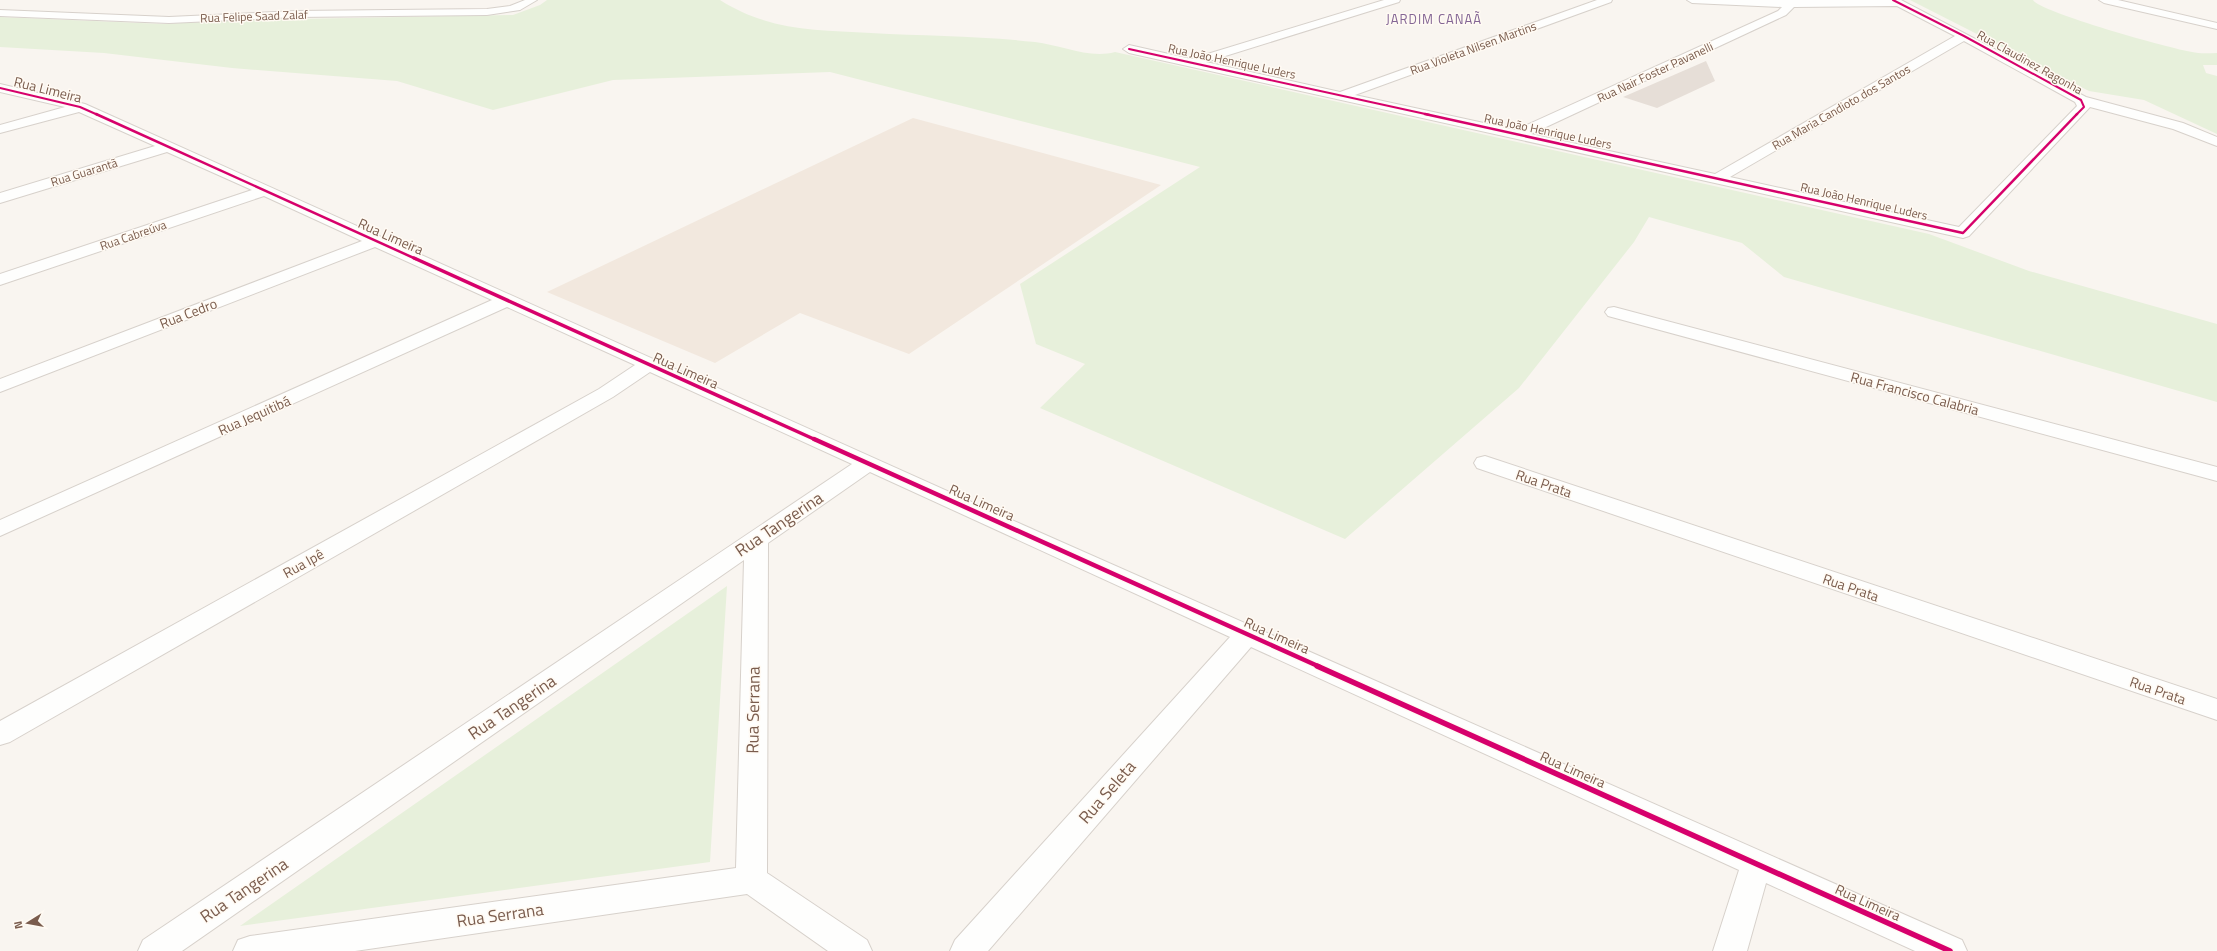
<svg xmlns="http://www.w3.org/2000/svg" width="2217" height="951" font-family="'Titillium Web',sans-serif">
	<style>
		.residential { fill: #f2e8de }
		.green { fill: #e7f0db }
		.building { fill: #e6ded7 }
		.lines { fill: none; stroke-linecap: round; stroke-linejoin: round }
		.minor-casing { stroke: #d7d1cb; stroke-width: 2 }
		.minor { fill: #fefefd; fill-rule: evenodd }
		.cycleway-far4-casing { stroke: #fffaf3; stroke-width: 3.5 }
		.cycleway-far3-casing { stroke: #fffaf3; stroke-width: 4 }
		.cycleway-far2-casing { stroke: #fffaf3; stroke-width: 5.5 }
		.cycleway-far1-casing { stroke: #fffaf3; stroke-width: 7 }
		.cycleway-casing { stroke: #fffaf3; stroke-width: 8 }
		.cycleway-far4 { stroke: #d6006c; stroke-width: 2 }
		.cycleway-far3 { stroke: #d6006c; stroke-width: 2.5 }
		.cycleway-far2 { stroke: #d6006c; stroke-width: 3.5 }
		.cycleway-far1 { stroke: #d6006c; stroke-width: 4.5 }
		.cycleway { stroke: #d6006c; stroke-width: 5.5 }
		.labels { text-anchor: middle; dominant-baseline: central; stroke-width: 3; stroke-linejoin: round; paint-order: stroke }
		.far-street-label { font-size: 12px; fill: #7a5c4d; stroke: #fffaf3 }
		.far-quarter-label { font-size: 13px; letter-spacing: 1px; fill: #846695; stroke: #fffaf3 }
		.street-label { font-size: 14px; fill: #7a5c4d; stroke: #fffaf3 }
		.near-street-label { font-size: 17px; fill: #7a5c4d; stroke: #fffaf3 }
	</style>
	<rect width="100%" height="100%" fill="#f9f5f0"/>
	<path class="residential" d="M913,118L1161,185L909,354L800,313L715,363L547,292Z"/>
	<path class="green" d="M547,0H720C769,31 815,30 871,33C925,36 981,36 1035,42C1061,45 1089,59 1115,52L1929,234L2029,271L2217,324V402L1784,277L1742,243L1649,217L1634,242L1519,388L1345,539L1040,408L1085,364L1036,344L1020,284L1200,167L830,72L613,80L493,110L397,81L232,68L104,53L0,47V17L164,24L241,20L513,15L540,5Z
		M1910,0H2033C2039,12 2172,49 2192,52C2200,54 2209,53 2217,53V65H2203L2206,73L2217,76V134L2144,100L2089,91Z
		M727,586L710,862L240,926Z"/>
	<path class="building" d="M1706,61L1715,81L1657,108L1623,97Z"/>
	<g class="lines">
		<defs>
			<path id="minor" d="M525,0H537L520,10L487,15L296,17L169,23L0,16V10L169,17L296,11L487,9L510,6Z
				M1384,0H1400L1399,2L1206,62L1340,92L1597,0H1612L1611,2L1355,95L1516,130L1778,11L1782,7L1692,3L1687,0H1901L2086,97L2183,123L2217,137V146L2173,129L2090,107L1969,236L1963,238L1129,53L1123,49L1129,45L1191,59ZM1897,6L1955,36L1715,174L1531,134L1786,15L1794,7ZM1964,41L2075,102L2077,106L1959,227L1730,177Z
				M2099,0H2118L2217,23V29L2104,3Z
				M0,84L85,104L1023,525L1962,940L1967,951H1915L1766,883L1747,951H1713L1739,870L1251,647L988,951H950L955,940L1230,637L870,472L768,543L767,873L867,940L872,951H828L747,894L355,951H233L238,940L250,936L736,868L744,560L182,951H138L143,940L852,464L650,372L613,397L10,742L0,745V721L599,389L635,365L507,307L0,536V520L492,300L375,247L0,392V379L362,241L264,196L0,285V274L252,190L167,152L0,203V193L155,146L79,112L0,133V125L65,107L0,92Z
				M1614,307L2217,467V481L1608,316L1605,312L1608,308Z
				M1485,456L2217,699V720L1477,468L1474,463L1477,458Z"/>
		</defs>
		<use href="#minor" class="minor-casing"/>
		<use href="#minor" class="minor"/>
		<defs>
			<path id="cycleway-far4" d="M1893,0L1964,36L2081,100L2084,107L2076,115
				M1129,49L1430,115
				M0,88L80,107L98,115"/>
			<path id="cycleway-far3" d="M96,114L416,259
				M1425,114L1963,233L2077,114"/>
			<path id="cycleway-far2" d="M414,258L816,440"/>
			<path id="cycleway-far1" d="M814,439L1320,667"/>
			<path id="cycleway" d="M1317,666L1950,951"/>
		</defs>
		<use href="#cycleway-far4" class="cycleway-far4-casing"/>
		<use href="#cycleway-far3" class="cycleway-far3-casing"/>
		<use href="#cycleway-far2" class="cycleway-far2-casing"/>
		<use href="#cycleway-far1" class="cycleway-far1-casing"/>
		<use href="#cycleway" class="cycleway-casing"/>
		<use href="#cycleway-far4" class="cycleway-far4"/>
		<use href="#cycleway-far3" class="cycleway-far3"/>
		<use href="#cycleway-far2" class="cycleway-far2"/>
		<use href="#cycleway-far1" class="cycleway-far1"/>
		<use href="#cycleway" class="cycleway"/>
	</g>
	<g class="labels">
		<g class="far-street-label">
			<text transform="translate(254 16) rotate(-2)">Rua Felipe Saad Zalaf</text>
			<text transform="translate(1473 48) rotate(-20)">Rua Violeta Nilsen Martins</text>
			<text transform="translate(1232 61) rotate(12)">Rua João Henrique Luders</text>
			<text transform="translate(2030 62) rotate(29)">Rua Claudinez Ragonha</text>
			<text transform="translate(1655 72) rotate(-25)">Rua Nair Foster Pavanelli</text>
			<text transform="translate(1841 107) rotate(-30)">Rua Maria Candioto dos Santos</text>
			<text transform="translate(1548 131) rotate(12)">Rua João Henrique Luders</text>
			<text transform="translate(84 172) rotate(-17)">Rua Guarantã</text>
			<text transform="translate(1864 201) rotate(13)">Rua João Henrique Luders</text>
			<text transform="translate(133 235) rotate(-19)">Rua Cabreúva</text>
		</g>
		<g class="far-quarter-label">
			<text x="1434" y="19">JARDIM CANAÃ</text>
		</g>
		<g class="street-label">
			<text transform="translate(48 89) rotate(14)">Rua Limeira</text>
			<text transform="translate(391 236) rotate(24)">Rua Limeira</text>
			<text transform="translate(188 313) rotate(-21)">Rua Cedro</text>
			<text transform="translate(686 370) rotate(24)">Rua Limeira</text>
			<text transform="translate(1915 393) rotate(15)">Rua Francisco Calabria</text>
			<text transform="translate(254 415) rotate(-24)">Rua Jequitibá</text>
			<text transform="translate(1544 483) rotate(19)">Rua Prata</text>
			<text transform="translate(982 502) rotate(24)">Rua Limeira</text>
			<text transform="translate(303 563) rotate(-29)">Rua Ipê</text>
			<text transform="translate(1851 587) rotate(19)">Rua Prata</text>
			<text transform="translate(1277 635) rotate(24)">Rua Limeira</text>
			<text transform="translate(2158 690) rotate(19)">Rua Prata</text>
			<text transform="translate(1573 769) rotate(24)">Rua Limeira</text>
			<text transform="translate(1868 902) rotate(24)">Rua Limeira</text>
		</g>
		<g class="near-street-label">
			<text transform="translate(779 524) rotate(-34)">Rua Tangerina</text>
			<text transform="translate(512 707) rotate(-34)">Rua Tangerina</text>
			<text transform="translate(753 710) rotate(-89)">Rua Serrana</text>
			<text transform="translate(1107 792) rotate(-49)">Rua Seleta</text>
			<text transform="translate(244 890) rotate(-34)">Rua Tangerina</text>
			<text transform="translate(500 915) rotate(-8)">Rua Serrana</text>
		</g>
	</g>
	<g transform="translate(28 923) rotate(259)" stroke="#fffaf3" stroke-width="3" paint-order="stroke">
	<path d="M0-3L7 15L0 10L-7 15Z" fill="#7a5c4d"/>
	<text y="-6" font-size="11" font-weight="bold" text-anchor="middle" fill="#7a5c4d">N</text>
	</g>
</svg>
